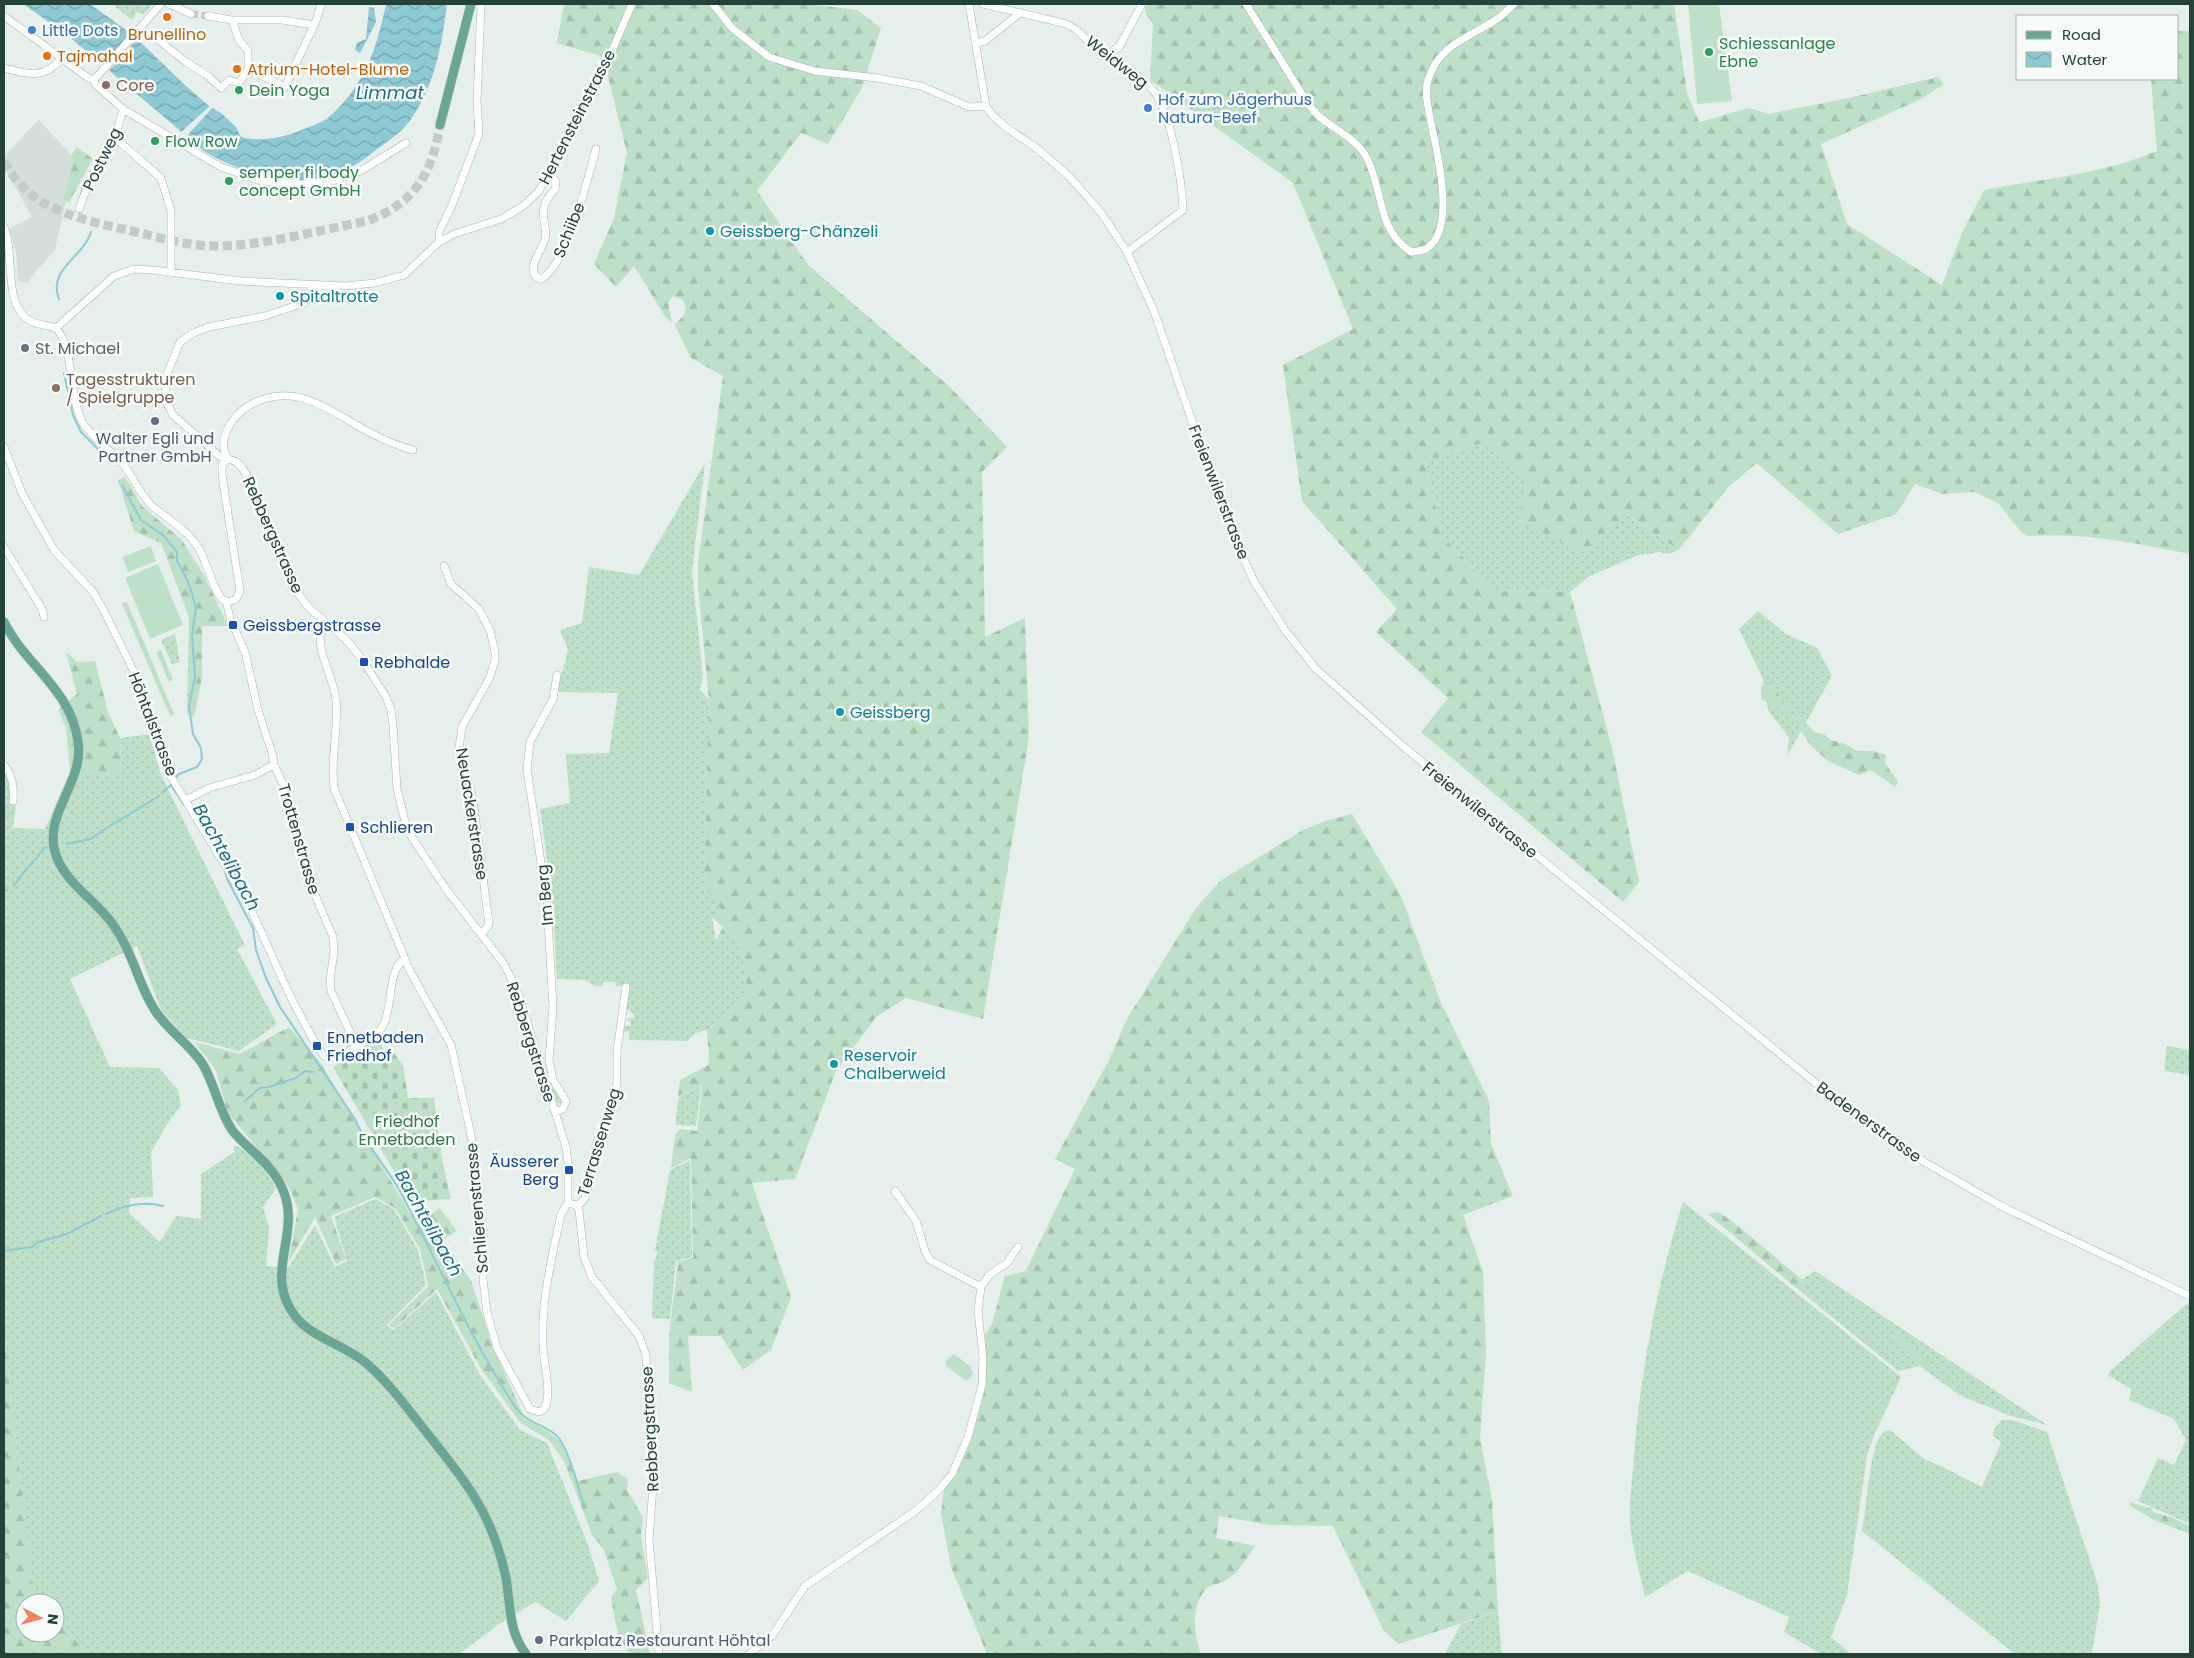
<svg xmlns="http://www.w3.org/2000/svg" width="2194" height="1658" font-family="Poppins,sans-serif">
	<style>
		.built { fill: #d4dfda }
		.grass { fill: url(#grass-dots) }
		.forest { fill: url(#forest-firs) }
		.cemetery { fill: url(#cemetery-stones) }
		.garden { fill: #bfe0c8 }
		.water { fill: url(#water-waves) }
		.pier { fill: #e6efeb }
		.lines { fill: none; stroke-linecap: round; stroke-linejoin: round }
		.stream { stroke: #8ec9d4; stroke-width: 2 }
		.minor-tunnel { stroke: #bfccc8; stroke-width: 7; stroke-dasharray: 7 3.5; stroke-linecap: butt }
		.major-tunnel { stroke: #bfccc8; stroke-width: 9; stroke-dasharray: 9 4.5; stroke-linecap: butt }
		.minor-casing { stroke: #a8b8b2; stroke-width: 8 }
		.major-casing { stroke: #c2cac8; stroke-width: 10 }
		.minor { stroke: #fff; stroke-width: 7 }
		.major { stroke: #6aa596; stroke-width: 9 }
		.food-dot { fill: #e8710a; stroke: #f7fbf9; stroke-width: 2 }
		.shop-dot { fill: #3f7fe0; stroke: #f7fbf9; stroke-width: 2 }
		.leisure-dot { fill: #2e9e5b; stroke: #f7fbf9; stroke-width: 2 }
		.education-dot { fill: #8d6e63; stroke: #f7fbf9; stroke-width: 2 }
		.culture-dot { fill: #0f9aa8; stroke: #f7fbf9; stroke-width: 2 }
		.worship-dot { fill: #6b7280; stroke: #f7fbf9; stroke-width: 2 }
		.service-dot { fill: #5c6f8a; stroke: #f7fbf9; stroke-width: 2 }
		.transit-dot { fill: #1a4fb4; stroke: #f7fbf9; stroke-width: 2 }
		.labels { text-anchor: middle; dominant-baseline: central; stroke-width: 5; stroke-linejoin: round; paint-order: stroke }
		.shop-label { font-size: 16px; fill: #366cbe; stroke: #f7fbf9; text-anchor: start }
		.food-label { font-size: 16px; fill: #c56008; stroke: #f7fbf9; text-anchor: start }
		.leisure-label { font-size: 16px; fill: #27864d; stroke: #f7fbf9; text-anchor: start }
		.street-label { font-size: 16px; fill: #24423a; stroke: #f7fbf9 }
		.education-label { font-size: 16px; fill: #785e54; stroke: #f7fbf9; text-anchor: start }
		.culture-label { font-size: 16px; fill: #0d838f; stroke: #f7fbf9; text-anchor: start }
		.worship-label { font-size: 16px; fill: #5b616d; stroke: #f7fbf9; text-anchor: start }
		.service-label { font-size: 16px; fill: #4e5e75; stroke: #f7fbf9 }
		.transit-label { font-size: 16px; fill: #164399; stroke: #f7fbf9; text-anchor: start }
		.park-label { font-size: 16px; fill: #2d7a4b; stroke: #f7fbf9 }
		.water-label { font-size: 18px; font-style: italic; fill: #1c6f80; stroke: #f7fbf9 }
	</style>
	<defs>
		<pattern id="grass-dots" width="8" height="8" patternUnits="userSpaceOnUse" patternTransform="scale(1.25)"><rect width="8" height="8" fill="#bfe0c8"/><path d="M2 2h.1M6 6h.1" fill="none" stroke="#a4c1ad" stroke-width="1.8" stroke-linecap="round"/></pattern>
		<pattern id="forest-firs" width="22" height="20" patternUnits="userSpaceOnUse" patternTransform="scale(1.25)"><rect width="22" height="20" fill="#bfe0c8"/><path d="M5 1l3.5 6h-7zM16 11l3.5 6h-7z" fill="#a4c1ad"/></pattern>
		<pattern id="cemetery-stones" width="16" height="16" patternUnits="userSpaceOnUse" patternTransform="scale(1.25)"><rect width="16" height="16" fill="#bfe0c8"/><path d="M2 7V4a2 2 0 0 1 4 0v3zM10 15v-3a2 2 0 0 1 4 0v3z" fill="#a4c1ad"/></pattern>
		<pattern id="water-waves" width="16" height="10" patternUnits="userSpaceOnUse" patternTransform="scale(1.25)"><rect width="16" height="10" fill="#8ec9d4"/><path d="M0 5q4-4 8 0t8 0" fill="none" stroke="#74a5ad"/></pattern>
	</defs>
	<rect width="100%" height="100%" fill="#e6efeb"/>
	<path class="built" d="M39,120L75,159L55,250L36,271L28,283L18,281L16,251L9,229L32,217L4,167V156Z"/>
	<path class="grass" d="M112,4H153L144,14L137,12L132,20Z
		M1483,443L1525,480L1626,514L1679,550L1668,554L1659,552L1636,556L1588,577L1570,592L1494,591L1442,535L1425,461Z
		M705,463L692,571L703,677L700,690L709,700L704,886L722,909L712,917L716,940L728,936L740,941L747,988L746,1000L707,1030L696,1033L687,1041L629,1040V1031L622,1032L623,1027L631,1025L630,1021L625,1019L634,1018V1014L626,1009L629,986H616L615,982H603V986H595L584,980L557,979L552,894L540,809L570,803L566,754L609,753L618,693L557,692L568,650L560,630L582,623L589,567L639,575Z
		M1758,611L1786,634L1817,648L1832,676L1787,756L1789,738L1768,710L1763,679L1739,629Z
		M175,634L180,662L172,664L161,640Z
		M149,734L161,775L245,945L237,949L277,1024L239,1051L187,1038L161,1010L137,946L70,979L110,1067L159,1068L178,1090L181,1106L169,1121L151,1152L153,1197L130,1198L129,1213L160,1242L176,1216L201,1219V1174L235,1152L233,1147L236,1146C251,1151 269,1175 276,1188L263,1207L269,1227L266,1266L288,1268L315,1225L335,1267L347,1261L334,1217L375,1199L394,1209L418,1250L426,1285L386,1326L394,1330L436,1292L480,1375L520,1430L547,1443L588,1545L599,1581L566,1621L535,1602L498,1625L459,1654H88L55,1615V1603H45L33,1590L4,1335V759C23,777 16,805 13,828L45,829L70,772L122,774L120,738Z
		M2167,1046L2190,1050V1075L2164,1071Z
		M548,1070L563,1101L561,1104L555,1102L546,1072Z
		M701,1086L696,1126L675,1125L679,1096Z
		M690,1160L692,1257L676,1261L670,1319L652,1318L654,1261L656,1259L657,1252L655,1250L670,1170Z
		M1683,1202L1901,1377L1875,1433L1867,1456L1847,1595L1831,1637L1851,1654H1821L1784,1632L1789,1617L1688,1571L1645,1597C1640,1571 1631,1546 1630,1520C1629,1498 1633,1477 1634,1455C1641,1368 1657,1285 1683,1202Z
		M1815,1271L2047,1425L2011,1416L1959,1395L1920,1366L1898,1371L1798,1289L1801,1280Z
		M2190,1302V1524L2138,1501L2158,1458L2174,1465L2186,1440L2174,1419L2129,1400L2131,1389L2108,1375L2109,1372L2183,1307Z
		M2002,1420H2012L2047,1432L2098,1585L2100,1603L2092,1654H2015L1862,1531C1866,1509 1870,1452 1880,1436C1883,1432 1886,1431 1890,1430L1924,1459L1943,1467L1982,1487L2001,1442L1993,1436L1994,1429Z
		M1498,1611L1502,1654H1445L1461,1624Z"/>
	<path class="forest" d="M564,4H807L857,10L881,28L862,88L828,144L801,133L757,191L808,265L950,387L1007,447L982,472L985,637L1025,618L1029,737L983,1019L906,998L876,1017L836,1071L795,1179L752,1183L791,1297L771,1350L743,1370L721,1336H688L692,1392L669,1383V1335L678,1261L693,1258L691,1158L671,1168L675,1136L679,1129L697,1131L702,1085L678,1096L680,1080L708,1065L709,1056L707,1030L746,1000L747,988L740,941L728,936L716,941L723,927L712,917L721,909L704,886L709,700L698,587V563L723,376L691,358L675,325L684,315L686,307L682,299L673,296L668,303L672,322L666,318L634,266L616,287L594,264L614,218L627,153L603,57L557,43Z
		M1145,4H1674L1687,93L1699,122L1749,108L1768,114L1849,98L1938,77L1944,84L1919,100L1821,144L1847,224L1942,285L1962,233L1984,190C2042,179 2103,174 2157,151L2151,79H2178V31H2190V554C2137,543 2082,532 2028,536L2022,533L1998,503L1974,492L1942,494L1915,484L1896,514L1838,534L1757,463L1728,487L1679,550L1626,514L1585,553L1519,522L1525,480L1483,443L1425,461L1442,535L1494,591L1570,592L1612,748L1639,882L1623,902L1421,732L1448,698L1376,632L1397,609L1302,501L1283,365L1353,329L1293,183L1150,80L1153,24L1145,12Z
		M77,147L93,159L69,202L63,201L73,160L70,157Z
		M125,477L142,506L181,539L204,575L228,626H202V678L194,716L187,714L189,617L161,543L134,531L118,480Z
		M66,652L77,662L95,661L108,712L120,738L122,774L70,772L66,727L58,710L77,694Z
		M1766,683H1773L1778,691L1779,701L1789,708L1790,714L1800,717L1816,733L1824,734L1831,740L1845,744L1857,751H1873L1886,755L1885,763L1898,782L1895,787L1871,770L1859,775L1828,761L1812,747L1797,726L1778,708L1761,699V687Z
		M1352,814L1401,896L1441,1003L1489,1101L1491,1144L1513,1196L1463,1215L1483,1272L1486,1351L1480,1438L1492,1500L1498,1611L1399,1644L1384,1631L1333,1526L1269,1525L1219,1516L1216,1538L1255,1546C1247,1557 1240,1571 1228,1579C1223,1584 1213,1583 1207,1588C1190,1605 1194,1634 1201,1654H987L951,1567L941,1513L944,1489L962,1461L974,1428L985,1387L984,1337L992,1324L1005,1276L1026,1271L1075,1169L1055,1159L1108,1062L1127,1019L1196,908L1220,881L1303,830L1325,821Z
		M289,1027L320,1062L417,1225L440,1208L457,1231L443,1240L471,1281L493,1347L525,1419L547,1431L560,1441L578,1481L617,1472L628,1479L627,1490L643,1517L641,1535L648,1578L636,1590L650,1654H630L618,1636L611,1597L617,1589L603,1548L592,1535L564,1461L549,1440L521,1423L481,1369L437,1289L395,1328L388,1326L428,1286L420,1249L395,1208L375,1197L331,1216L346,1259L336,1264L315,1217L288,1263L298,1210L289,1187L228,1113L215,1068L194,1042L240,1054Z
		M1718,1212L1732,1221L1805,1282L1803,1288H1796L1708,1214Z
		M1892,1334H1898L1957,1387V1390L1892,1342L1889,1339Z
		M4,1335L33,1589L45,1603H25V1633H55V1615L88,1654H4Z
		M2129,1502C2138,1504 2143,1507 2151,1508L2153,1512L2171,1517L2190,1526V1534L2154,1520L2130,1506Z"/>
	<path class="cemetery" d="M379,1039L386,1057L394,1053L403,1066L408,1098H434L442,1160L451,1199L412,1202L333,1067Z"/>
	<path class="garden" d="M1688,4H1719L1732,101L1697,104Z
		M151,546L156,561L128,572L122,557Z
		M158,564L183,625L150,639L125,578Z
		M127,602L174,714L170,716L122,604Z
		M161,650L173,680L169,682L156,652Z
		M954,1354L971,1367L973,1374L969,1379L965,1380L946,1366V1361Z"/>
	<path class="water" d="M23,4H90L133,35L186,86L209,106L221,113L236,127L241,137C259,142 280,138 297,132C304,129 323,122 328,118C364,87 377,48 386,4H447C442,44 435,85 411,119C402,132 390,140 377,149C367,157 357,165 345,170C300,192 244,175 204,151L66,34Z
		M369,7L374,8L376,22L360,53L355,50L357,43L366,39Z"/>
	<path class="pier" d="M132,31L139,37L107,73L100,67Z
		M211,105L213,107L185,138L180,133Z"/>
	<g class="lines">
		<path class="stream" d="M81,194L84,182
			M59,299C47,269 84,257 91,232
			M64,373L73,415L81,432L112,463
			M122,485L141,520L163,535L177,552V561L188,581L196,608L192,635L195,676L189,706L193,734L201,748L202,759L197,767L179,774L176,777
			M162,793L171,785L184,805
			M66,844L91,839L102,831L159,796
			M225,871L227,879L253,928L256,950L266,978L280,1007L355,1119C366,1146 387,1167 401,1193C439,1265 471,1340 516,1408C527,1423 543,1424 556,1435C568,1445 579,1491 584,1506
			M14,886C23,871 35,861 45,847
			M4,891L7,890
			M245,1101L260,1088L269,1087L296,1078L305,1071L313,1072
			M106,1214C124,1205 144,1201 163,1206
			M4,1251L32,1247L38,1242L67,1234L101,1216"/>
		<path class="minor-tunnel" d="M191,14L208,16"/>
		<path class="major-tunnel" d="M4,162C14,179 28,195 46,204C73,219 106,225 136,232C165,239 192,247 222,246C271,244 320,230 367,221C415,203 432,174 440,125"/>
		<defs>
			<path id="minor" d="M169,4L191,14
				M713,4L732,28L769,57L815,71L877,78L921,86L969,107L986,106
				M969,4L986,106L993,116L1007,128L1035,147L1069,176L1102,214L1127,252L1154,311L1222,508L1238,547L1255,583L1285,630L1315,668L1405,748L1866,1124L1921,1160L2001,1206L2190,1296
				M983,4L1063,23C1079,27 1086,42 1099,51C1116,63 1138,72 1152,89C1171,110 1182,181 1183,210L1127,252
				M1246,4L1308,104C1312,109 1316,114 1321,118C1336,130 1358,140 1367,158C1384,192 1376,229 1411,252C1416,251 1422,251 1426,249C1458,229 1436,149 1430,118C1428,107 1424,91 1428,80C1439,44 1469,38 1497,19C1503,15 1509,9 1514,4
				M4,16L87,77L94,80
				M208,16L232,20H282L314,25
				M232,20L239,40L248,51V69L285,87L316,21L321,4
				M152,35L186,62L208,76
				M975,43L985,41L1019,14
				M1105,56L1119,47L1142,4
				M4,68C26,74 44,80 61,59
				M211,79L221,88L229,80L239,83L248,69
				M94,80L96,85L123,109L221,167L261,181L301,184L333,181L362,170L406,143
				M94,80L161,4
				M115,138L161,178L171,211V272
				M549,175L555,180L556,188C551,194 545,200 544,208C541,218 548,229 545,239C542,251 529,263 535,276L541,279C567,266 588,177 596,149
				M79,209L89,182L115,138L123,109
				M4,227C16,256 2,305 30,321C38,325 48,325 56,328
				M439,242V232L452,205L479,134L477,101L481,4
				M56,328L114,276L134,269L153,270L240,281L346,286L375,283L404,275L439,242L454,234L501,219L523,206L538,192L557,161L603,72L632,4
				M56,328C76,350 67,400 85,426C95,440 111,450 122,463C133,476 139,493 150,504C165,518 184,527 196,544C207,559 211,587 222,599C227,603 231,602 236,599L240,591L222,475V465L228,459
				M4,447L22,493L54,550L93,592L103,609L140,684L170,775L249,905L290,996L314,1041L324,1056C336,1060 343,1056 352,1049C363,1043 376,1038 383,1026C393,1009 387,968 405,959
				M228,459C241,461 244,471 250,482L293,587L310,609L338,632L350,644L364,662L386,697L391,710L393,725L397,789L407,830L446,889L504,964L512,980L519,996L566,1147L568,1163V1203
				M228,459C221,447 223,436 231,423C239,411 250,403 264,399C303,386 334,414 367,431C382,439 397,446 413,450
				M225,461L173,415L166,401L165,379L180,342L193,333L209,327L265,316L304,303L310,298L312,285
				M4,547L42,609L44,617
				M444,566L451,584L478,608L490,630L495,652V660L490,677L462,727L459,748L473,799L489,924L482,934
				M226,601L230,618L245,652L258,710L272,753L274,765L285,789L295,822L307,876L333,937L334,952L330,979L331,991L357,1047
				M326,623L320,634V639C321,660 333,678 336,699C339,729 330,758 334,788L410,971L451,1045L470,1130L478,1175L483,1242V1279L487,1313L497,1348L530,1409L539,1412L544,1409C553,1395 543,1362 543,1344C541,1300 552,1257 561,1214L568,1203
				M4,765C13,776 14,787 13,801
				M186,800L209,788L255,775L274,765
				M555,1112L563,1109L566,1101L553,1080L549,1060L553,1007L547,903L527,769L530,742L553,699L557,675
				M895,1191L916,1221L925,1251L930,1260L981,1287
				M568,1203L576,1205L579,1210L584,1257L592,1277L639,1336L646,1355L649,1431L654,1473L649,1539L659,1654
				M578,1206L585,1198L597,1141L613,1104L617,1082V1051L626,987
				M749,1654L772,1636L805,1586L914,1512L938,1491L952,1474L968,1437L982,1385L983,1358L978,1310L981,1287L989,1275L1007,1263L1018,1247"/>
			<path id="major" d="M440,125L471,4
				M4,622C26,666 70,688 78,741C85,784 40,815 57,858C69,887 100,903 116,929C134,955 139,987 156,1012C169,1031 189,1044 202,1063C215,1084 218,1109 232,1130C246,1148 267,1160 278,1180C308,1229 260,1270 295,1316C312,1338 345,1345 366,1363C388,1382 405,1405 423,1428C441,1451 460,1473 475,1498C490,1522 500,1550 506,1578C511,1606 508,1631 526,1654"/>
		</defs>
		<use href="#minor" class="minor-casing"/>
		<use href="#major" class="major-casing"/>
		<use href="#minor" class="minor"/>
		<use href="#major" class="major"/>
	</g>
	<g class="food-dot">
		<circle cx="167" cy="17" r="5"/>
		<circle cx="47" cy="56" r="5"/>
		<circle cx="237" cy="69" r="5"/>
	</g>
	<g class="shop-dot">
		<circle cx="32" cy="30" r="5"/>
		<circle cx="1148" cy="108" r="5"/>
	</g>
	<g class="leisure-dot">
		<circle cx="1709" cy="52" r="5"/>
		<circle cx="239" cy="90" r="5"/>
		<circle cx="155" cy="141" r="5"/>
		<circle cx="229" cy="181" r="5"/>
	</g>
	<g class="education-dot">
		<circle cx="106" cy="85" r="5"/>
		<circle cx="56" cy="388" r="5"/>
	</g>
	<g class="culture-dot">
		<circle cx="710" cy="231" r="5"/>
		<circle cx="280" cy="296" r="5"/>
		<circle cx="840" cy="712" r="5"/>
		<circle cx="834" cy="1064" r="5"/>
	</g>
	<circle class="worship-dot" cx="25" cy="348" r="5"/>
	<g class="service-dot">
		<circle cx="155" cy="421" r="5"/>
		<circle cx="539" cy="1640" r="5"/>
	</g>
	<g class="transit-dot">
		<rect x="228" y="620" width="10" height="10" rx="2.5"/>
		<rect x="359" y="657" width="10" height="10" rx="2.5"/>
		<rect x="345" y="822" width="10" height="10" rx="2.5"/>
		<rect x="312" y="1041" width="10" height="10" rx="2.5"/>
		<rect x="564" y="1165" width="10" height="10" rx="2.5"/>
	</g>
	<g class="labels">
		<g class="shop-label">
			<text x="42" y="30">Little Dots</text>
			<text x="1158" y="99">Hof zum Jägerhuus<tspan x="1158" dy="18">Natura-Beef</tspan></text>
		</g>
		<g class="food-label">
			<text x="167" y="34" text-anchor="middle">Brunellino</text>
			<text x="57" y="56">Tajmahal</text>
			<text x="247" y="69">Atrium-Hotel-Blume</text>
		</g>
		<g class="leisure-label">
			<text x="1719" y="43">Schiessanlage<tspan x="1719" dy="18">Ebne</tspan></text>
			<text x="249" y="90">Dein Yoga</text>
			<text x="165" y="141">Flow Row</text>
			<text x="239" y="172">semper fi body<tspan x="239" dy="18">concept GmbH</tspan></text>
		</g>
		<g class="street-label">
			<text transform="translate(1117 62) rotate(38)">Weidweg</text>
			<text transform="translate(577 117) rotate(-63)">Hertensteinstrasse</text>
			<text transform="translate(102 159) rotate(-64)">Postweg</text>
			<text transform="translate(569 230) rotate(-68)">Schiibe</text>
			<text transform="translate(1219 492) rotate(69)">Freienwilerstrasse</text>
			<text transform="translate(273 535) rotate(66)">Rebbergstrasse</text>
			<text transform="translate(153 724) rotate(69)">Höhtalstrasse</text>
			<text transform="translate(1480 810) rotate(39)">Freienwilerstrasse</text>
			<text transform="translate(472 814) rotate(81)">Neuackerstrasse</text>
			<text transform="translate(299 839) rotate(74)">Trottenstrasse</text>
			<text transform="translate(545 895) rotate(-95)">Im Berg</text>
			<text transform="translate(531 1042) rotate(72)">Rebbergstrasse</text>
			<text transform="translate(1869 1122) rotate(36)">Badenerstrasse</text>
			<text transform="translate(599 1142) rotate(-73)">Terrassenweg</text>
			<text transform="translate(477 1208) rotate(-95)">Schlierenstrasse</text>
			<text transform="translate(650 1429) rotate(-93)">Rebbergstrasse</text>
		</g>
		<g class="education-label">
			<text x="116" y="85">Core</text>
			<text x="66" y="379">Tagesstrukturen<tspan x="66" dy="18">/ Spielgruppe</tspan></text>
		</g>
		<g class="culture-label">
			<text x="720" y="231">Geissberg-Chänzeli</text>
			<text x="290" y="296">Spitaltrotte</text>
			<text x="850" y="712">Geissberg</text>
			<text x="844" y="1055">Reservoir<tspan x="844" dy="18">Chalberweid</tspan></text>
		</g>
		<g class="worship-label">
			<text x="35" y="348">St. Michael</text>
		</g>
		<g class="service-label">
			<text x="155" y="438">Walter Egli und<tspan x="155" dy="18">Partner GmbH</tspan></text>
			<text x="549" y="1640" text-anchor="start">Parkplatz Restaurant Höhtal</text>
		</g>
		<g class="transit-label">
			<text x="243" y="625">Geissbergstrasse</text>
			<text x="374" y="662">Rebhalde</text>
			<text x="360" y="827">Schlieren</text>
			<text x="327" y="1037">Ennetbaden<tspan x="327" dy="18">Friedhof</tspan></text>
			<text x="559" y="1161" text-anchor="end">Äusserer<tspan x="559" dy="18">Berg</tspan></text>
		</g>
		<g class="park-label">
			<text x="407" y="1121">Friedhof<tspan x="407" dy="18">Ennetbaden</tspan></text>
		</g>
		<g class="water-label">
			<text x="390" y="92">Limmat</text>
			<text transform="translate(227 857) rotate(61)">Bachtelibach</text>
			<text transform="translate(429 1223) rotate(61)">Bachtelibach</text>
		</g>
	</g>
	<rect width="2194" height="1658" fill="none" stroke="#24423a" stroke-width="10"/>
	<rect x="2016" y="15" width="162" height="65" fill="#f7fbf9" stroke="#a3b1ad"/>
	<rect x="2026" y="31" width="25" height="8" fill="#6aa596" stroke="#a3b1ad"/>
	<text x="2062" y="40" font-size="15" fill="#24423a">Road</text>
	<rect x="2026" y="52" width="25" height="15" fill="url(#water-waves)" stroke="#a3b1ad"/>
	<text x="2062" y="65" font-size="15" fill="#24423a">Water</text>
	<g transform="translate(40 1618) rotate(96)"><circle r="24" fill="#f7fbf9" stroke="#a3b1ad"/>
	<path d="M0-4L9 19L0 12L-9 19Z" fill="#f4845f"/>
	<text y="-8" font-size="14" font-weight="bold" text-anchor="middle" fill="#24423a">N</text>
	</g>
</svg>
